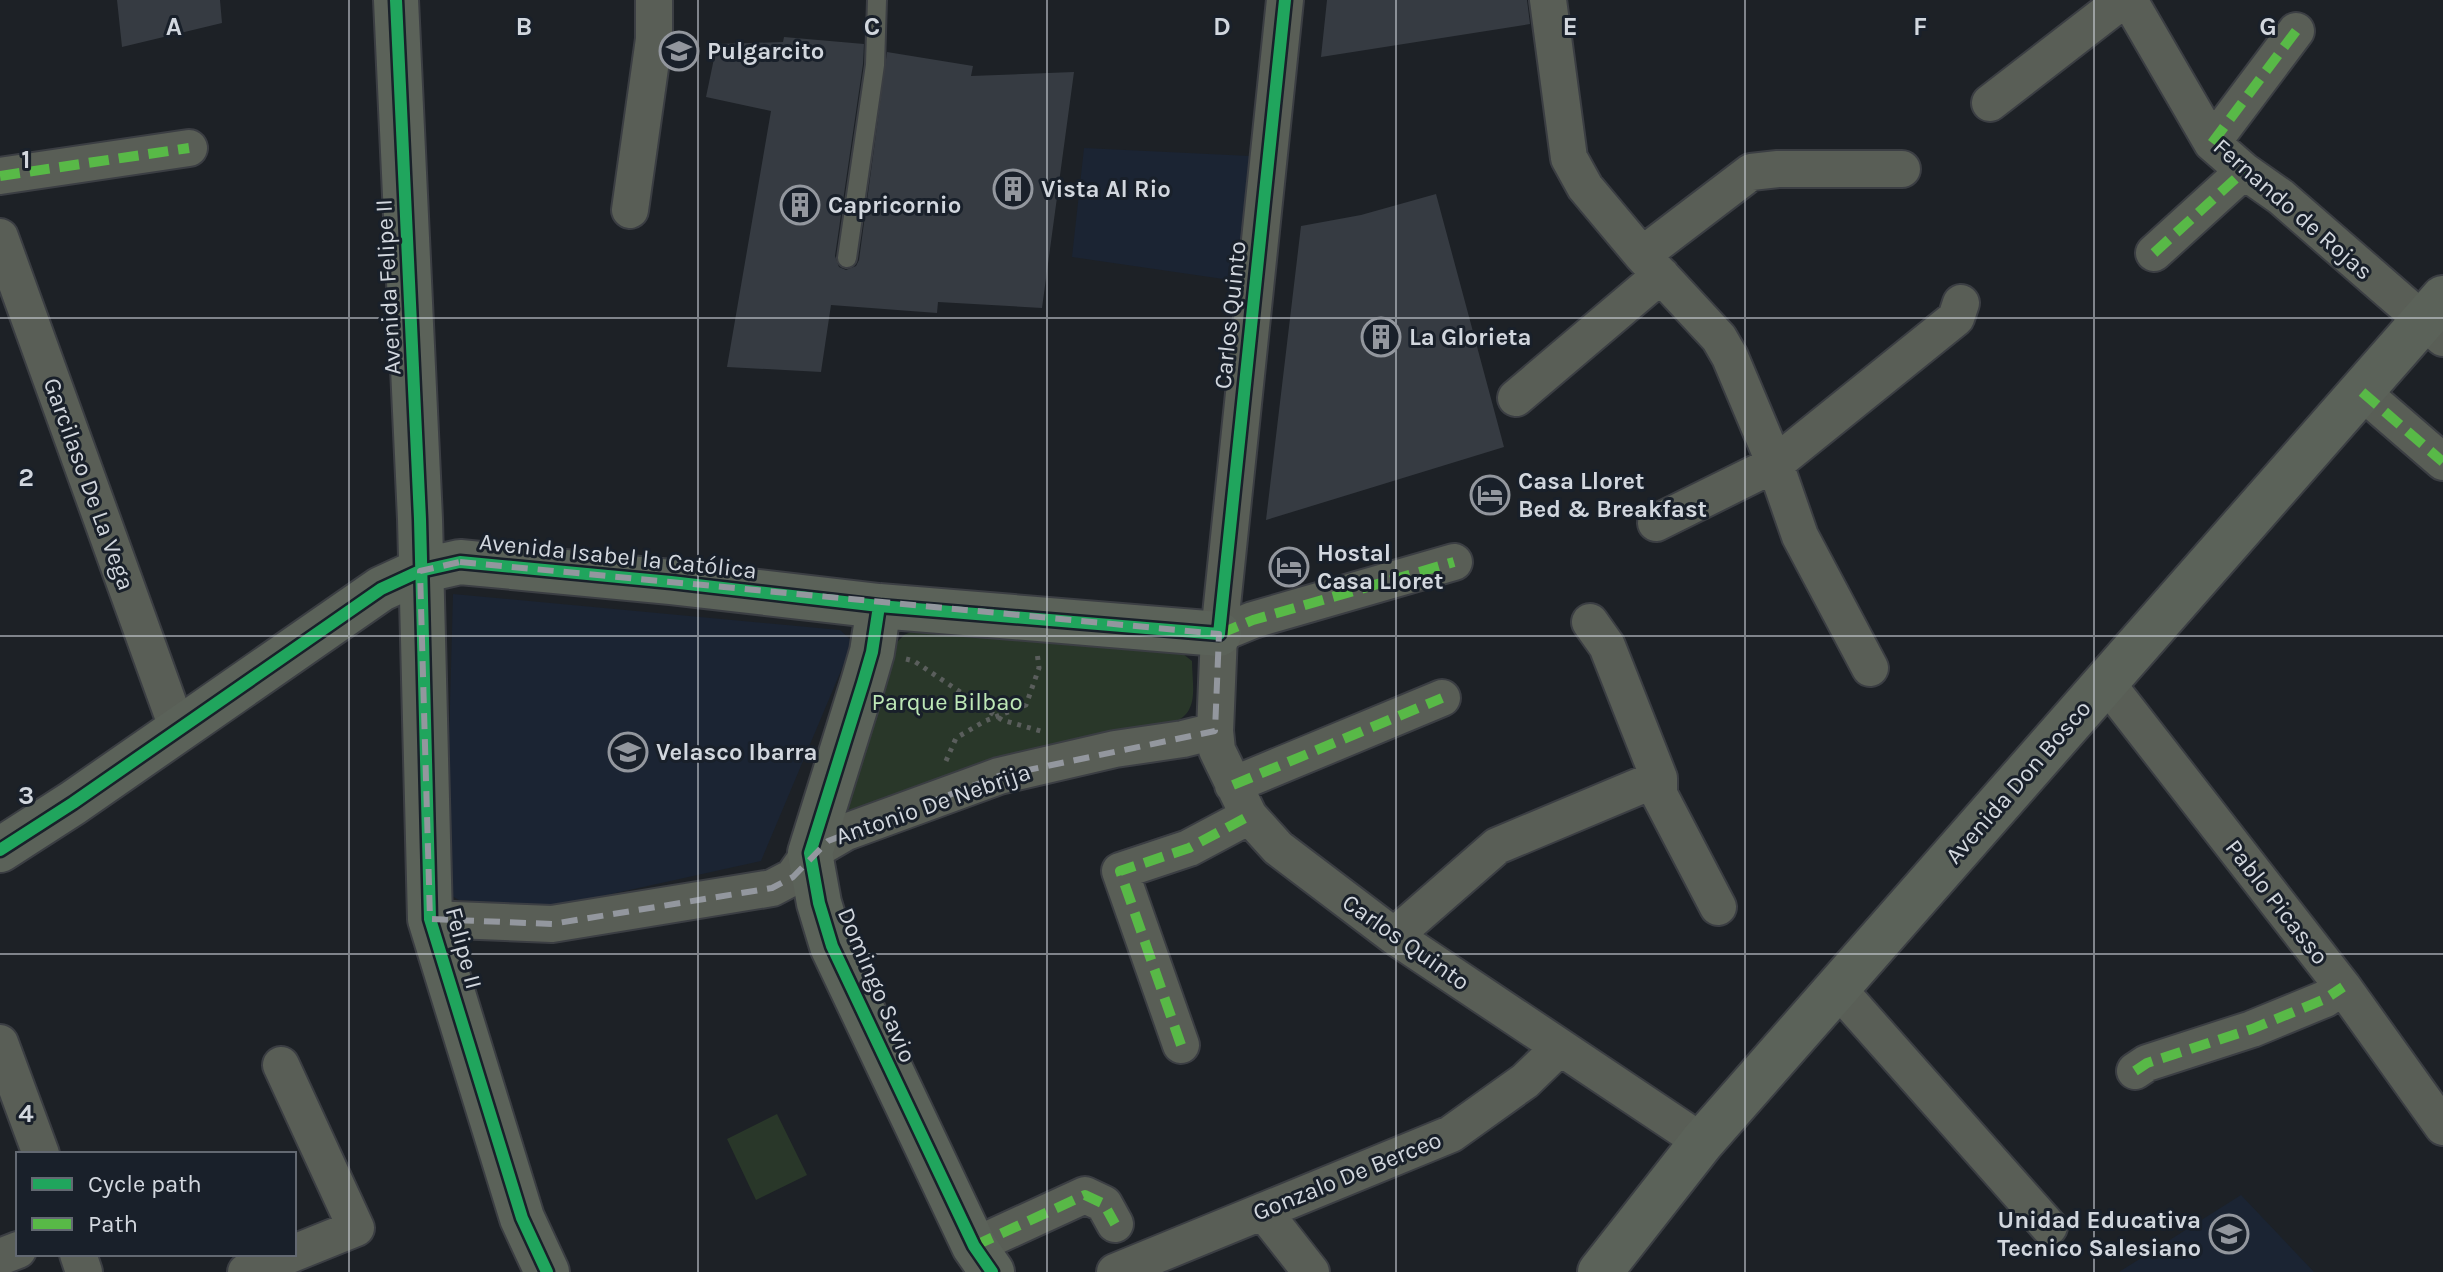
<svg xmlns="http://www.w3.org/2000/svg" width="2443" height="1272" font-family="Karla,sans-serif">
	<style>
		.built { fill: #1b2433 }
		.park { fill: #293729 }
		.building { fill: #363b42 }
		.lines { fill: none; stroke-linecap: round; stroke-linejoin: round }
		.lane-casing { stroke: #3b3e43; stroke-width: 22 }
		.street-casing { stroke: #3b3e43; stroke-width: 40 }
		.secondary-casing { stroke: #3b3e43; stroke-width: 48 }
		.path { stroke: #5a5e5c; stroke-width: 5; stroke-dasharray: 4 6; stroke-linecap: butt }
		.lane { stroke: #595e56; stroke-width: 18 }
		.street { stroke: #595e56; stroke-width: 36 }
		.secondary { stroke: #5b6259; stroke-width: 44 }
		.quiet { stroke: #58b947; stroke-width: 10; stroke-dasharray: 20 10; stroke-linecap: butt }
		.cycleway-casing { stroke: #19202a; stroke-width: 17 }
		.cycleway { stroke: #20a55d; stroke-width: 12 }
		.marked { fill: none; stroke: #93979e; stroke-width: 6; stroke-dasharray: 16 10; stroke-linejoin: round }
		.grid { fill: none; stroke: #d2d7de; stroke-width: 2; stroke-opacity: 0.55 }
		.labels { text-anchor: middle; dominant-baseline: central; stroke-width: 6; stroke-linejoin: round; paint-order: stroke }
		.poi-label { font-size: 24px; font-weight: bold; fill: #d2d7de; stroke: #19202a; text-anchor: start }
		.street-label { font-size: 24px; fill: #d2d7de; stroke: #19202a }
		.park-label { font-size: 24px; fill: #bee8b7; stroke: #19202a }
		.grid-label { font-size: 26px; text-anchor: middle; font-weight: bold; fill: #d2d7de; stroke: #19202a; stroke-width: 6; stroke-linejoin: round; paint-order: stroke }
	</style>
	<rect width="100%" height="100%" fill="#1d2126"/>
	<path class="built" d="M1084,148L1250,156L1237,281L1072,257Z
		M453,594L840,630L853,642L761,861L557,906L459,900L445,892Z
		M2241,1195L2314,1272H2119Z"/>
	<path class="park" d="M913,631L1178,650L1192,661C1192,685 1200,712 1174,722L1070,745L852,811L842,805L893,646L904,635Z
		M777,1114L807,1175L756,1200L727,1139Z"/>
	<path class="building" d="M117,0H220L222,23L122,47Z
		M1327,0H1527L1530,24L1321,57Z
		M784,37L864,44L863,64L835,256L839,267L846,270L856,266L859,260L887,52L973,66L971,76L1074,72L1042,308L938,302L937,313L831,305L821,372L727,367L771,111L706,97L717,44L783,42Z
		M1436,194L1504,447L1266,520L1301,226L1361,215Z"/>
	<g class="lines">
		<defs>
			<path id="lane" d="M847,258L875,65L877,0"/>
			<path id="street" d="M1285,0L1219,634L1215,731L1217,750L1249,816L1278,848L1394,936L1702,1142
				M1548,0L1569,158L1585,187L1642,255L1719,338L1730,357L1775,464L1800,536L1870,668
				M2129,0L2212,143L2244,171L2281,197L2443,338
				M1990,103L2123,0
				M2212,143L2296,31
				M0,176L189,148
				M630,210L654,39V0
				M0,237L178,730
				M2154,253L2244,171
				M1642,255L1751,172L1778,169H1902
				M2362,392L2443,462
				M1516,398L1661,275
				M1656,523L1775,464L1956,318L1961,303
				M1219,634L1253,620L1454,562
				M2105,681L2343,987L2443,1127
				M1659,778V794L1718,907
				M1233,785L1442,698
				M430,919L552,924L772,888L793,877L810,853L846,832L999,776L1115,749L1183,739L1215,731
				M1394,936L1497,846L1659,778L1607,646L1590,622
				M1838,989L2049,1227
				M0,1043L41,1154
				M1181,1045L1120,871L1189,848L1249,816
				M281,1065L356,1228L294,1253
				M2135,1071L2147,1063L2252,1029L2325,999L2343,987
				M1263,1211L1311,1272
				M974,1246L1085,1195L1104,1204L1115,1224
				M78,1254L84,1272
				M0,1257L18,1250
				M246,1272L292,1254
				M1115,1272L1451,1134L1525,1081L1559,1048"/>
			<path id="secondary" d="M396,0L420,519L430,919L522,1218L547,1272
				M879,606L872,652L863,683L810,853L819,903L832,946L974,1246L992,1272
				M0,850L73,803L381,589L420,571L460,562L671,582L879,606L1219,634
				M1600,1272L1702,1142L2443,298"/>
		</defs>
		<use href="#lane" class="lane-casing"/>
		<use href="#street" class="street-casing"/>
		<use href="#secondary" class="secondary-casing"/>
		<path class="path" d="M906,659L914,661L1002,720L1044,732
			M946,761L956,738L985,721L1026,705L1039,668L1037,652"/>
		<use href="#lane" class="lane"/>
		<use href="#street" class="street"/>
		<use href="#secondary" class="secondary"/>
		<path class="quiet" d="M2212,143L2296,31
			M0,176L189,148
			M2154,253L2244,171
			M2362,392L2443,462
			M1219,634L1253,620L1454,562
			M1233,785L1442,698
			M1181,1045L1120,871L1189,848L1249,816
			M2135,1071L2147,1063L2252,1029L2325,999L2343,987
			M974,1246L1085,1195L1104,1204L1115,1224"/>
		<defs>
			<path id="cycleway" d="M396,0L420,519L430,919L522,1218L547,1272
				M879,606L872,652L863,683L810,853L819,903L832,946L974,1246L992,1272
				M0,850L73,803L381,589L420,571L460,562L671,582L879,606L1219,634L1285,0"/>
		</defs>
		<use href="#cycleway" class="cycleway-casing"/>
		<use href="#cycleway" class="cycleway"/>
	</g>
	<path class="marked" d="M460,562L1219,634L1215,731L999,776L828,841L793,877L772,888L552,924L430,919L420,571Z"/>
	<path class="grid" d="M349,0V1272M698,0V1272M1047,0V1272M1396,0V1272M1745,0V1272M2094,0V1272M0,318H2443M0,636H2443M0,954H2443"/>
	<defs>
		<symbol id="school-ring" viewBox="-11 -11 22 22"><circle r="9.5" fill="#19202a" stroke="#93979e" stroke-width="1.5"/><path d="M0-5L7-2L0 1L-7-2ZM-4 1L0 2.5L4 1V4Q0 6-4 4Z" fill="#93979e"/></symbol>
		<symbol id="building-ring" viewBox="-11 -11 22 22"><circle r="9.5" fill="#19202a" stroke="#93979e" stroke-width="1.5"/><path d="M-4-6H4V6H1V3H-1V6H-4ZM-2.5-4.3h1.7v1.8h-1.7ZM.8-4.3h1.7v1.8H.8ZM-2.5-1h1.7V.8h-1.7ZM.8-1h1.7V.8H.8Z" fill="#93979e"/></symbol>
		<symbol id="hotel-ring" viewBox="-11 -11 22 22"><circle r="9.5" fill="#19202a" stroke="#93979e" stroke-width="1.5"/><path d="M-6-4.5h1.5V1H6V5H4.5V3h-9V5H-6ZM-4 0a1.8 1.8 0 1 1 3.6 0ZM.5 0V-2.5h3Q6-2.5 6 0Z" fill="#93979e"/></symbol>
	</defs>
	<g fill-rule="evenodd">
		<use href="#school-ring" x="657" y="29" width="44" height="44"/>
		<use href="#building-ring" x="991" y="167" width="44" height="44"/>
		<use href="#building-ring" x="778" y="183" width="44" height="44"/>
		<use href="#building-ring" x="1359" y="315" width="44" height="44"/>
		<use href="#hotel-ring" x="1468" y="473" width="44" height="44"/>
		<use href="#hotel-ring" x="1267" y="545" width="44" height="44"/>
		<use href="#school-ring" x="606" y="730" width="44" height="44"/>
		<use href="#school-ring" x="2207" y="1212" width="44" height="44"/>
	</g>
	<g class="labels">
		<g class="poi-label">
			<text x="707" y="51">Pulgarcito</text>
			<text x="1041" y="189">Vista Al Rio</text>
			<text x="828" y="205">Capricornio</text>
			<text x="1409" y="337">La Glorieta</text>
			<text x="1518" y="481">Casa Lloret<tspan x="1518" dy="28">Bed &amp; Breakfast</tspan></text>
			<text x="1317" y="553">Hostal<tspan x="1317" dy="28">Casa Lloret</tspan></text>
			<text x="656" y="752">Velasco Ibarra</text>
			<text x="2201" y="1220" text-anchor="end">Unidad Educativa<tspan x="2201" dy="28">Tecnico Salesiano</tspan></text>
		</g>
		<g class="street-label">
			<text transform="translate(2293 209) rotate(41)">Fernando de Rojas</text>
			<text transform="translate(388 287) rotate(-93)">Avenida Felipe II</text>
			<text transform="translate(1230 315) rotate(-84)">Carlos Quinto</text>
			<text transform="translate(89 484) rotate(70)">Garcilaso De La Vega</text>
			<text transform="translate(618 556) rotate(6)">Avenida Isabel la Católica</text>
			<text transform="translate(2018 782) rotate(-49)">Avenida Don Bosco</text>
			<text transform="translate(933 804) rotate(-19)">Antonio De Nebrija</text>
			<text transform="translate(2277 902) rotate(52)">Pablo Picasso</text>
			<text transform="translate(1406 942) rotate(35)">Carlos Quinto</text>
			<text transform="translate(464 948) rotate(75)">Felipe II</text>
			<text transform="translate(877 985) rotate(67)">Domingo Savio</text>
			<text transform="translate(1347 1176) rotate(-22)">Gonzalo De Berceo</text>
		</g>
		<g class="park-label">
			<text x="947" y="702">Parque Bilbao</text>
		</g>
	</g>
	<g class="grid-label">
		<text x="174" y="35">A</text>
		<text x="524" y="35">B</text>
		<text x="872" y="35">C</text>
		<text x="1222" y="35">D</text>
		<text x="1570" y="35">E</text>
		<text x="1920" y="35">F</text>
		<text x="2268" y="35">G</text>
		<text x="26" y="168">1</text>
		<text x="26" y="486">2</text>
		<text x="26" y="804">3</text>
		<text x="26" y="1122">4</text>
	</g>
	<rect x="16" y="1152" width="280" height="104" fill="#19202a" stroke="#636972" stroke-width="2"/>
	<rect x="32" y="1178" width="40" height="12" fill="#20a55d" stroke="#636972" stroke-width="2"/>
	<text x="88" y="1192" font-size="24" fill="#d2d7de">Cycle path</text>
	<rect x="32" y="1218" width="40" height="12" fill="#58b947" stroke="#636972" stroke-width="2"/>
	<text x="88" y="1232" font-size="24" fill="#d2d7de">Path</text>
</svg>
